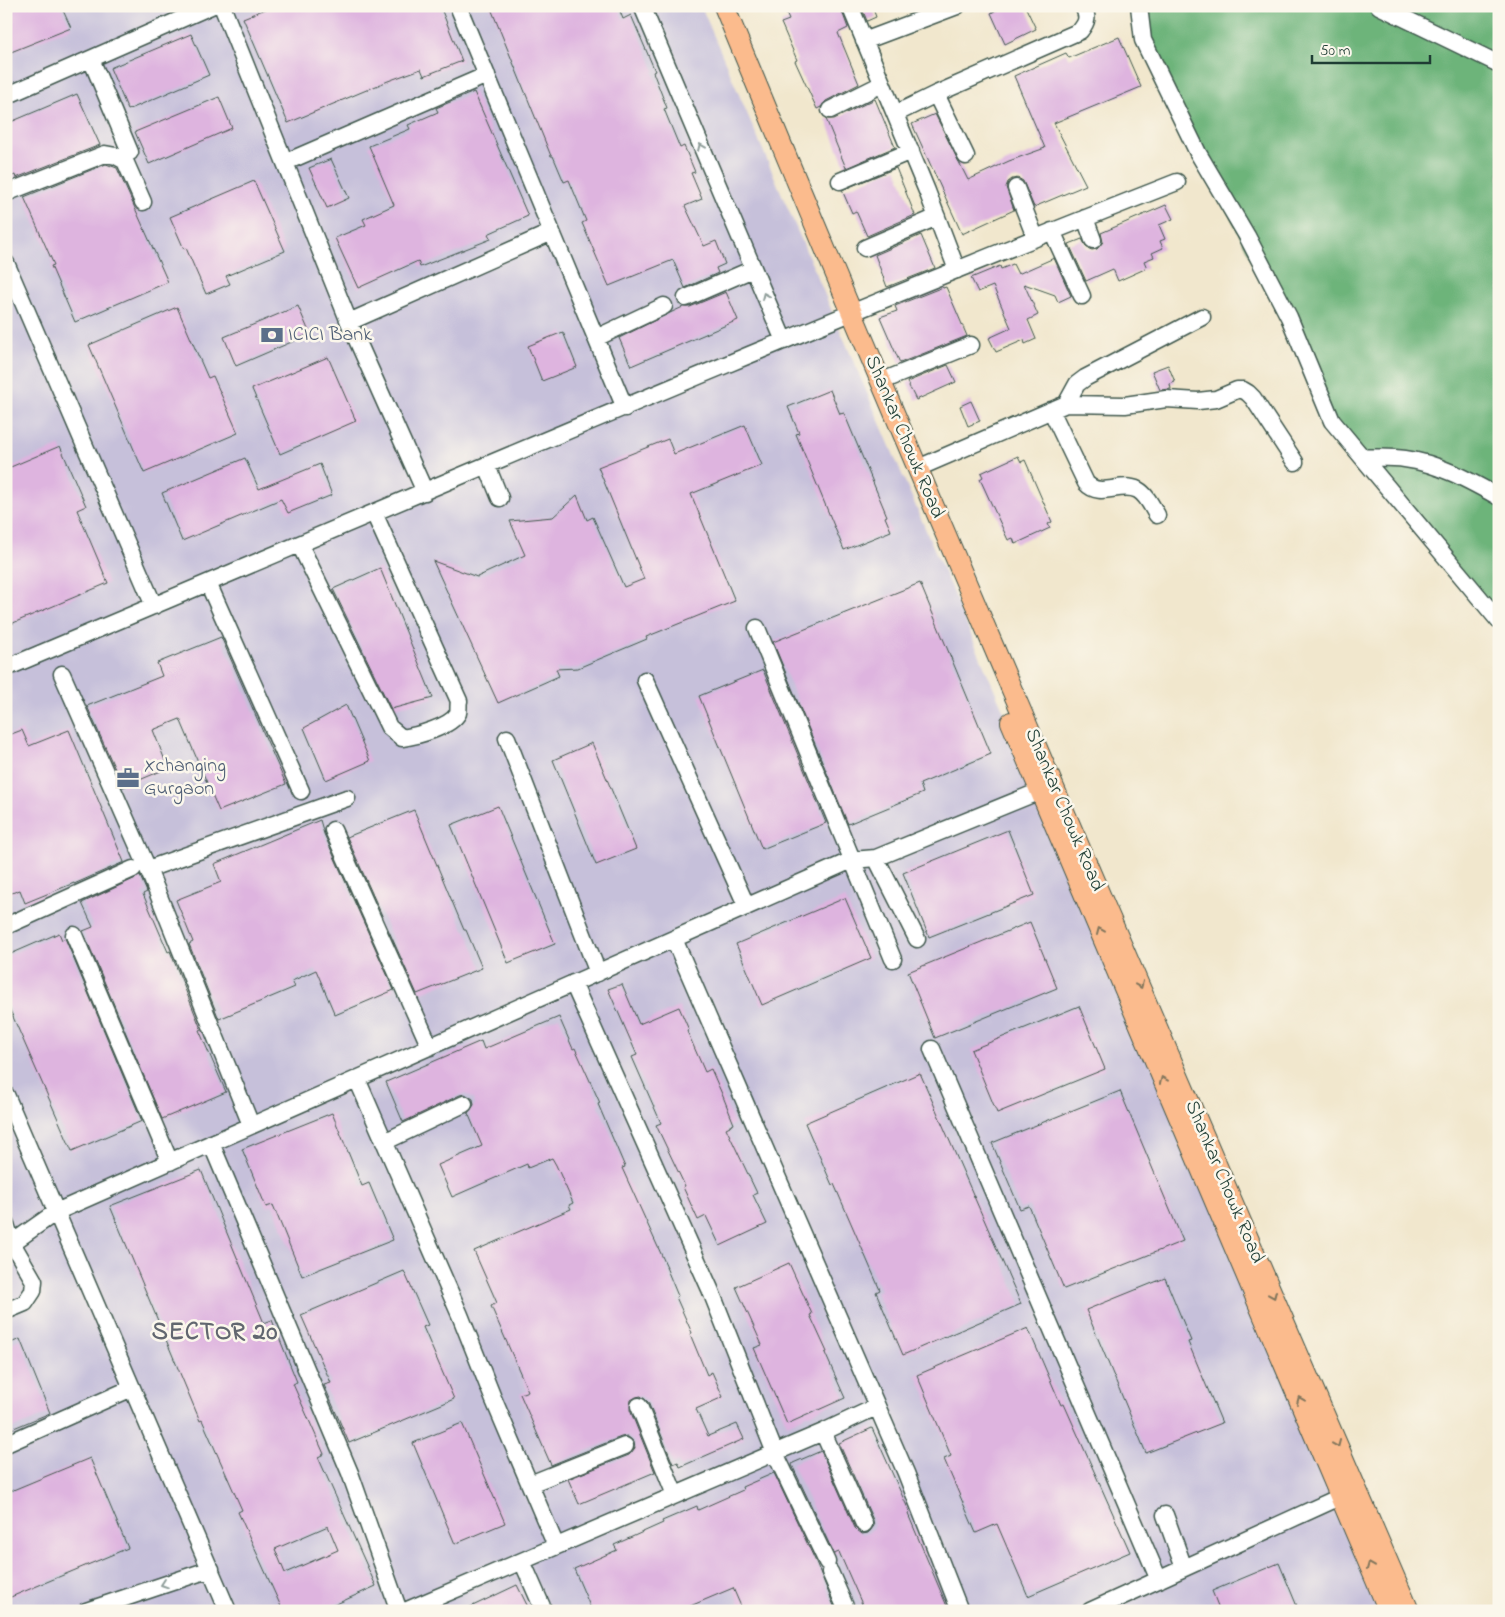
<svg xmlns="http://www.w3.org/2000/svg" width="1505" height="1617" font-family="'Indie Flower',sans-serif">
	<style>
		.industrial { fill: #c6c0da }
		.forest { fill: #6db47a; stroke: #467857 }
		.building { fill: #deb4df; fill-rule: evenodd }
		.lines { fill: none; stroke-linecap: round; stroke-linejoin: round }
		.minor-casing { stroke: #3e564b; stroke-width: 19 }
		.major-casing { stroke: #3e564b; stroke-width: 22 }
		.minor { stroke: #fff; stroke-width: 16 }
		.major { stroke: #fbbb8d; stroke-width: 20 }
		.oneway { stroke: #8f9e9a }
		.oneway2 { stroke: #82765c }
		.labels { text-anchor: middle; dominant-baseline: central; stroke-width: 5; stroke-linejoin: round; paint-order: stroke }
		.service-label { font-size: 20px; fill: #4e5e75; stroke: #fbf7ec; text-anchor: start }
		.street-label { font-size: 20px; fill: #1f3d34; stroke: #fbf7ec }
		.district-label { font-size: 25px; font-weight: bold; letter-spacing: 1px; fill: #626770; stroke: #fbf7ec }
	</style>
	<rect width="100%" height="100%" fill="#fbf7ec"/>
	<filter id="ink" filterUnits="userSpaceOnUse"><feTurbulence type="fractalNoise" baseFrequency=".02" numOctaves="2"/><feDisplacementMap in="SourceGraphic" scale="10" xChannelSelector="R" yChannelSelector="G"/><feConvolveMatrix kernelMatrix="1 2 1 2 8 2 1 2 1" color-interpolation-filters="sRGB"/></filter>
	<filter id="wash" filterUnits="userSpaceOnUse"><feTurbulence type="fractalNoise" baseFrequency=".0096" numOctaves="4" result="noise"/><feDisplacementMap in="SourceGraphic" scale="20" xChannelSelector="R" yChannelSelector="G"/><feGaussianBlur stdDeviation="1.12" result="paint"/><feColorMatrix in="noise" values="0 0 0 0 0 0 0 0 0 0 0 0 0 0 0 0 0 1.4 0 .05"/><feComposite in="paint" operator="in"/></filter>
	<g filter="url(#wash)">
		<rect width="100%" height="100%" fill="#f1e7cd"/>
		<path class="industrial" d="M6,6H701L1390,1611H6Z"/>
		<path class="forest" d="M1139,6H1499V621L1332,421L1143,40Z"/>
		<g id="blocks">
			<path class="building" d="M6,6H61L71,28L6,54Z
				M273,6H440L462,61L424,76L421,69L388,81L288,123L243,18Z
				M490,6H618L623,19L631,15L655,71L653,72L667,108L664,109L680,148L684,146L695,172L691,173L702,199L685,206L704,246L716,241L725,264L716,268L718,273L685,288L673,260L609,286L582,223L586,221L569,180L564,182L553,156H551Z
				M783,6H840L848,28L838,33L859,84L826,101L821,107L817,109L795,61L797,60L781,23L789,20Z
				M861,6H872L876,17L867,21Z
				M1004,6H1025L1036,29L1005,44L991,13Z
				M191,34L209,75L128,110L110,68Z
				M1119,37L1141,87L1054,123L1086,185L1034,207L1023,181L1018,178L1012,179L1008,182L1006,187L1014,210L962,234L912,124L935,114L968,180L1009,161L1045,148L1014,76L1066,53L1069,58Z
				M474,92L528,216L488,234L491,239L420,267L418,261L358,288L335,238L366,225L363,219L394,205L369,146L410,129L408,125L438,112L436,108Z
				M77,94L100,145L16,178L15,175L10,177L6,168V124Z
				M219,97L232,128L149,164L135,132Z
				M875,99L895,147L846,168L826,119H834Z
				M331,159L349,198L327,208L309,168Z
				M106,164L117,168L168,282L75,322L51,266L54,265L24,197Z
				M896,168L915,215L867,236L856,211L852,213L842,190Z
				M254,181L285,251L226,276L230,284L206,294L186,248L184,249L170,217Z
				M1166,205L1173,219L1159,225L1165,239L1160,241L1163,248L1152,253L1154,257L1144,261L1147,268L1118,281L1113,269L1086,281L1069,244L1082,239L1087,248L1092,250L1097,249L1103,242L1101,233Z
				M921,235L935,268L887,287L875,255Z
				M1054,258L1071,296L1058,302L1055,295L1024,284L1038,315L1028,320L1036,339L1025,344L1024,340L996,352L989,338L1011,328L993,286L978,292L971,278L1000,266L1001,269L1013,264L1018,274Z
				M943,287V288L946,287L967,336L900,363L880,317L897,311L895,306Z
				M726,292L738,320L631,366L619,338L672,312L683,307H690Z
				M298,306L310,334L236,366L224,337Z
				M177,307L208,378L213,376L238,433L144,473L89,345Z
				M563,332L577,367L542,381L528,346Z
				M328,357L356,421L280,454L252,389Z
				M948,365L956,382L916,400L907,382Z
				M1168,365L1175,382L1170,384L1171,389L1160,390L1152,371Z
				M830,390L840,414L844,413L887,516L885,517L891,531L844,550L796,434L799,433L788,407Z
				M971,401L980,421L968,426L960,406Z
				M745,425L762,465L691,494L735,601L646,637L647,639L578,668L556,669L559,676L498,703L433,561L477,577L525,555L510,521L553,517L577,495L587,520L593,517L624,587L644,579L598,467L668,439L674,454Z
				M60,446L86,506L77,510L108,583L6,626V469Z
				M1018,456L1021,462L1025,460L1052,522L1048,524L1050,528L1015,544L1013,538L1008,540L980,479L983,477L981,473Z
				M245,458L259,489L320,464L332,495L288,513L281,499L182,541L162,493Z
				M380,568L433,698L391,709L333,589Z
				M920,583L991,754L920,784L923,793L848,824L773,642Z
				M221,637L286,784L219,811L180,719L153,730L168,768L123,787L87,706L162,676L157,663Z
				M763,670L826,823L762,849L699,696Z
				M346,705L370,761L326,780L304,728Z
				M22,730L29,746L69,730L124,862L74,884V883L25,903L20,890L6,895V736Z
				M592,743L636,849L596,865L553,760Z
				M498,806L555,944L508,963L451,825Z
				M414,810L464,930H466L482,968L417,994L347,837Z
				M320,820L324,834L394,990L335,1015L316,970L292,981L295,987L219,1019L189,944L193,942L176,900L221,882L214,864Z
				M1008,830L1034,895L929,937L903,873Z
				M140,876L147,892L143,894L168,952L170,951L201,1029L199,1030L226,1092L162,1119L83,931L93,927L82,903Z
				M845,898L871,958L762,1005L736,944Z
				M1030,922L1057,988L935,1038L908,972Z
				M59,933L62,940L65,938L142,1121L72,1151L6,1001V956Z
				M622,984L639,1024L679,1007L689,1030L687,1031L705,1072L711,1069L722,1094L734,1124L726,1128L757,1193L753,1195L767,1224L720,1246L706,1216L698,1220L683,1187L685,1186L656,1125L661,1123L632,1057L637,1055L608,989Z
				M1079,1006L1105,1069L997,1113L971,1050Z
				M559,1017L573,1049L575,1048L600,1103L598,1104L625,1167L622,1168L667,1267H666L678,1296L676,1297L692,1333L690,1334L707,1375L712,1372L723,1397L696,1409L708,1436L737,1424L744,1439L680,1467L678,1462L673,1464L648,1402L641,1396L636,1397L631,1400L630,1410L655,1472L579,1504L568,1479L629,1455L635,1448L634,1442L627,1436L621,1437L551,1465L520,1394L528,1391L491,1306L497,1303L474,1251L571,1209L569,1205L573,1203L556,1165L552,1158L528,1168L527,1164L452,1197L438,1165L482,1146L468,1113L474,1105L473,1099L465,1094L460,1095L403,1122L386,1082L481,1041L484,1049Z
				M920,1073L1021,1304L903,1355L876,1292L880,1290L834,1184L832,1185L805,1123Z
				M1120,1091L1183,1241L1064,1289L1029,1206L1020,1209L992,1143Z
				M332,1113L362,1186L369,1183L393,1240L302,1276L273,1205L266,1207L242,1149Z
				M201,1170L264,1323L272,1320L297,1382L293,1384L324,1454L318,1457L376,1586L321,1611H283L238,1512L242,1510L202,1420L200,1421L110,1206ZM328,1526L338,1550L285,1573L275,1549Z
				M789,1263L812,1314L810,1315L827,1352L825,1353L845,1398L787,1424L754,1348L762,1345L736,1287Z
				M404,1271L428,1325L423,1327L454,1399L349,1443L324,1385L331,1383L301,1315Z
				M1165,1278L1191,1341L1188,1342L1222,1423L1146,1453L1086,1310Z
				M1028,1328L1061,1405L1064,1404L1130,1552L1028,1596L997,1524L976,1533L944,1459L951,1456L917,1375Z
				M20,1339L50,1413L9,1430L6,1423V1345Z
				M462,1423L505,1523L455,1544L413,1443Z
				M872,1428L910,1513L908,1514L949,1611H865L839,1552L834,1554L792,1465L793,1463L821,1451L855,1528L862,1534L868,1533L874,1526L873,1520L839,1443Z
				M90,1458L128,1548L6,1599V1493Z
				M774,1473L816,1562L836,1611H743L733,1588L688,1607L690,1611H592L574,1569L617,1550L614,1545L663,1523L662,1521L697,1506L698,1510L743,1490L742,1487Z
				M1279,1563L1299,1611H1220L1212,1591Z
				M517,1585L530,1611H462Z"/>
		</g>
	</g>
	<g filter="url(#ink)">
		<use href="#blocks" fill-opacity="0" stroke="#3e564b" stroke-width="1"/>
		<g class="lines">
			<defs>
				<path id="minor" d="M222,6L349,322L425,492
					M458,6L625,408
					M642,6L784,341
					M850,6L927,191L957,270
					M1139,6L1143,40L1198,153L1247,236L1289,317L1332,421L1499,621
					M1379,6L1499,64
					M864,41L957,6
					M91,59L130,152
					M936,94L966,156
					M6,96L211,6
					M830,110L882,84
					M895,114L936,94L1080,31C1088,21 1088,17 1083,6
					M286,162L487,75
					M840,181L911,151
					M1016,188L1035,237
					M6,193L105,154L116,156L125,161L143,202
					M1085,218L1093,240
					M1052,231L1082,296
					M865,248L937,217
					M6,263L154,606
					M686,298L753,269
					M349,322L552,232
					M596,338L664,306
					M880,382L971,345
					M1066,404L1077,384L1085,378L1202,317
					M1051,410L1086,483C1100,499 1121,481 1138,490C1147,495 1152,507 1157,515
					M1362,457C1376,458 1391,457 1405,459C1438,463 1470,481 1499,497
					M487,466L500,498
					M918,468L1066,404L1125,405L1166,399L1198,401L1216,399L1237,390H1243L1248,393L1253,398L1295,462
					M300,545L389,727L402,738C416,736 451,727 458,713C459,710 458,704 459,701L374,513
					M208,583L301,791
					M757,628L893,959
					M6,668C396,504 784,336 1177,182
					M62,674L148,869L251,1125
					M645,680L747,907
					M507,738L598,973
					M333,830L430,1047
					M876,858L917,939
					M148,869L347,798
					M6,926L133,869
					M74,935L170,1162
					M674,939L906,1473L960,1611
					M573,983L710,1289L775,1453L827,1562
					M932,1049L1159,1580
					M357,1079L460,1315L493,1398L556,1546
					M6,1095L228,1611
					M384,1142L464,1104
					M211,1143L350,1473L399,1611
					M6,1224L12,1243L34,1281L33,1291L25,1303L6,1311
					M12,1243L56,1212L852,860L876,858L1040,791
					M639,1406L675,1495
					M823,1432L864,1524
					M6,1444L132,1388
					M530,1484L625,1446
					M1165,1515L1184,1568
					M522,1561L544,1611
					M830,1572L847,1611
					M86,1611L211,1569
					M405,1611L823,1432L876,1407
					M1090,1611L1342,1496"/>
				<path id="major" d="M724,6C946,544 1179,1077 1409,1611
					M1011,722L1389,1611"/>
			</defs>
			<use href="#minor" class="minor-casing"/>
			<use href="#major" class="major-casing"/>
			<use href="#minor" class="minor"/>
			<use href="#major" class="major"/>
		</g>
		<defs><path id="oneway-chevron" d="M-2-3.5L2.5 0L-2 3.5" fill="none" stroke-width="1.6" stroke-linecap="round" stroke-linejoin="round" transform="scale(1.25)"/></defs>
		<g class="oneway">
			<use href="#oneway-chevron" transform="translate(701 147) rotate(-113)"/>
			<use href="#oneway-chevron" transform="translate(765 296) rotate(-113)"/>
			<use href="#oneway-chevron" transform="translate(164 1584) rotate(161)"/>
		</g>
		<g class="oneway2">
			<use href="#oneway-chevron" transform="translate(1100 931) rotate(-113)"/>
			<use href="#oneway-chevron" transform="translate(1140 985) rotate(67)"/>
			<use href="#oneway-chevron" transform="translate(1163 1080) rotate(-113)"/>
			<use href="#oneway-chevron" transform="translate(1273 1295) rotate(67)"/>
			<use href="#oneway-chevron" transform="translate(1300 1400) rotate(-113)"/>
			<use href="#oneway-chevron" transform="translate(1337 1444) rotate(67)"/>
			<use href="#oneway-chevron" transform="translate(1370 1566) rotate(-112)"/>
		</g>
	</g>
	<defs>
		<symbol id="bank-bare" viewBox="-9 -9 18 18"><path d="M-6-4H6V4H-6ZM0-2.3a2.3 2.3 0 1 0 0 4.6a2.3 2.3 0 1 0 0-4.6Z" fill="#5c6f8a" stroke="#fbf7ec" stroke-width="2.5" paint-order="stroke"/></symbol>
		<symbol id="office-bare" viewBox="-9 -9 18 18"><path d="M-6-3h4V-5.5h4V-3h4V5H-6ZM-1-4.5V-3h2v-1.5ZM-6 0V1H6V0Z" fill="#5c6f8a" stroke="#fbf7ec" stroke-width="2.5" paint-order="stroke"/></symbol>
	</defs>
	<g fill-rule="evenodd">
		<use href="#bank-bare" x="256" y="319" width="32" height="32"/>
		<use href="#office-bare" x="112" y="762" width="32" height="32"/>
	</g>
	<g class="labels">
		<g class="service-label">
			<text x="288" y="335">ICICI Bank</text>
			<text x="144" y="766">Xchanging<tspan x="144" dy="23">Gurgaon</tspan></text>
		</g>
		<g class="street-label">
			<text transform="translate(904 437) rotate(67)">Shankar Chowk Road</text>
			<text transform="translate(1064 810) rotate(67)">Shankar Chowk Road</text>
			<text transform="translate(1224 1182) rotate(67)">Shankar Chowk Road</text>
		</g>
		<g class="district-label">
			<text x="215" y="1333">SECTOR 20</text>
		</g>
	</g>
	<rect width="1505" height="1617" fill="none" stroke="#fbf7ec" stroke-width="25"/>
	<path d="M1312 55v8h118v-8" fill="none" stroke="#1f3d34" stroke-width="2.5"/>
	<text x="1320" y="55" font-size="15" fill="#1f3d34" stroke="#fbf7ec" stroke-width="4" paint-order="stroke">50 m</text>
</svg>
